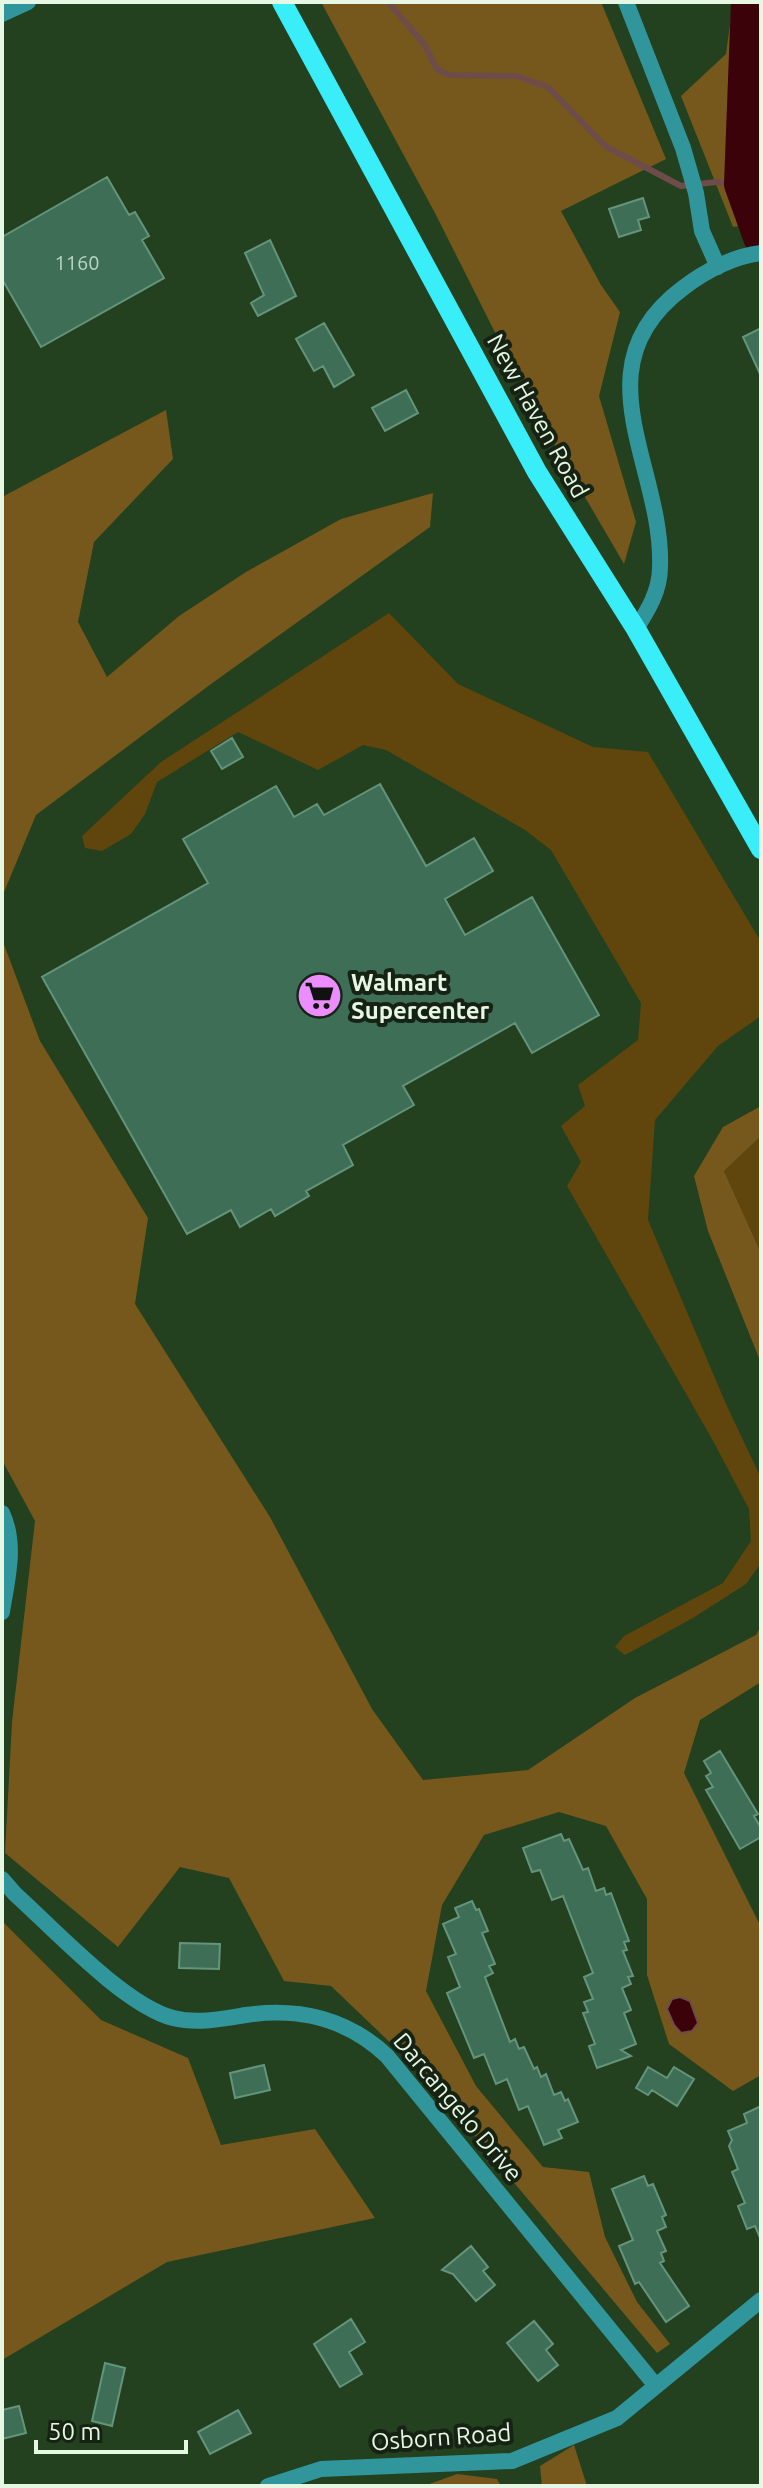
<svg xmlns="http://www.w3.org/2000/svg" width="763" height="2488" font-family="Ubuntu,sans-serif">
	<style>
		.green { fill: #60460c }
		.forest { fill: #76581c }
		.water { fill: #3b0309; stroke: #6e4c4a; stroke-width: 2 }
		.lines { fill: none; stroke-linecap: round; stroke-linejoin: round }
		.stream { stroke: #6e4c4a; stroke-width: 6 }
		.river { stroke: #3b0309; stroke-width: 36 }
		.building { fill: #3e6e56; stroke: #64957c; stroke-width: 2 }
		.minor { stroke: #30969c; stroke-width: 16 }
		.tertiary { stroke: #30969c; stroke-width: 16 }
		.primary { stroke: #39edf9; stroke-width: 20 }
		.labels { text-anchor: middle; dominant-baseline: central; stroke-width: 8; stroke-linejoin: round; paint-order: stroke }
		.number-label { font-size: 20px; fill: #bcd6c0 }
		.street-label { font-size: 24px; fill: #e6f8e3; stroke: #162314 }
		.poi-label { font-size: 24px; font-weight: bold; fill: #e6f8e3; stroke: #162314; text-anchor: start }
	</style>
	<rect width="100%" height="100%" fill="#23401f"/>
	<path class="green" d="M389,613L458,684L593,747L648,752L761,942V1016L718,1046L655,1120L648,1220L726,1404L761,1478V1563L746,1584L693,1618L625,1655L615,1647L624,1636L723,1583L751,1541L749,1509L712,1439L567,1186L581,1162L561,1126L585,1106L578,1085L638,1040L641,1003L551,850L525,830L386,750L363,745L318,770L238,732L157,782L145,814L131,834L102,851L85,848L82,836L161,762Z
		M761,1136V1253L724,1171Z"/>
	<path class="forest" d="M321,2H601L666,159L561,211L601,285L620,312L599,396L636,522L624,564L532,406L435,213Z
		M733,2H761V223L733,227L681,96L726,54Z
		M166,410L173,459L94,542L78,622L107,677L179,616L246,572L341,519L433,493L430,527L211,684L36,815L2,897V497Z
		M2,939L40,1041L148,1218L135,1304L270,1517L372,1709L423,1780L528,1770L635,1698L756,1635L761,1626V1682L700,1720L684,1773L761,1927V2075L733,2091L669,2044L647,1975V1899L606,1826L559,1812L484,1835L442,1905L426,1991L476,2086L543,2167L589,2172L605,2237L637,2302L670,2344L657,2353L421,2072L331,1986L284,1981L229,1878L180,1867L118,1947L5,1853L12,1722L35,1521L2,1460Z
		M761,1106V1136L724,1171L761,1253V1363L708,1231L694,1176L723,1127Z
		M2,1921L101,2020L188,2058L221,2145L315,2129L375,2218L167,2262L2,2360Z
		M574,2445L587,2486H542L540,2466Z
		M457,2474L497,2479L501,2486H424Z"/>
	<path class="water" d="M680,1997L690,2001L698,2023L692,2031L681,2033L674,2025L667,2009L672,1999Z"/>
	<g class="lines">
		<path class="stream" d="M388,2L424,44L437,69L449,75L516,76L548,87L605,146L681,186L716,182L742,184"/>
		<path class="river" d="M749,2L742,184L761,237"/>
	</g>
	<path class="building" d="M107,177L129,215L135,212L149,236L142,240L164,278L41,347L2,279V237Z
		M643,198L649,217L638,220L641,230L619,237L609,209Z
		M270,240L296,296L258,316L251,303L264,295L245,253Z
		M324,323L354,375L334,387L323,366L314,371L296,339Z
		M761,328V376L743,337Z
		M406,390L418,413L385,431L372,408Z
		M232,738L243,757L222,769L211,751Z
		M380,784L426,866L474,838L493,871L445,899L465,935L532,897L599,1015L532,1053L515,1023L403,1086L414,1105L343,1145L353,1165L306,1191L309,1196L275,1216L271,1209L240,1227L231,1210L187,1234L42,977L208,883L183,839L276,786L294,817L317,804L324,815Z
		M720,1751L758,1814L754,1816L761,1828V1837L740,1849L706,1790L713,1787L706,1776L711,1773L704,1761Z
		M561,1834L564,1841L569,1839L583,1870L588,1868L596,1891L604,1888L606,1895L611,1893L629,1941L624,1942L627,1950L623,1951L633,1976L628,1977L631,1984L622,1988L631,2010L624,2013L636,2044L621,2050L631,2056L597,2068L589,2046L595,2044L583,2013L588,2012L584,2002L593,1999L584,1977L593,1973L563,1896L552,1900L540,1870L532,1872L523,1848Z
		M472,1901L476,1910L479,1909L488,1931L482,1933L495,1964L489,1966L493,1973L485,1977L510,2042L515,2039L519,2049L524,2047L534,2069L537,2067L541,2077L546,2074L554,2095L561,2092L565,2101L568,2099L578,2122L558,2130L562,2138L544,2145L528,2106L519,2110L507,2079L496,2084L484,2054L474,2058L447,1993L460,1987L448,1957L456,1954L443,1924L459,1917L455,1908Z
		M180,1943L220,1944L219,1969L179,1968Z
		M264,2065L270,2090L235,2098L230,2073Z
		M648,2067L667,2078L674,2067L694,2079L677,2106L652,2090L648,2095L636,2088Z
		M761,2106V2240L755,2226L747,2229L738,2206L745,2203L732,2172L738,2169L729,2146L732,2140L728,2131L747,2123L744,2114Z
		M644,2176L648,2186L653,2184L666,2215L662,2217L666,2227L657,2231L666,2251L661,2253L664,2261L660,2263L689,2306L666,2322L639,2282L635,2284L619,2246L633,2240L612,2189Z
		M471,2246L488,2267L483,2271L495,2285L476,2301L453,2274L442,2270Z
		M351,2319L365,2342L349,2352L362,2374L340,2387L314,2344Z
		M534,2321L553,2344L546,2350L558,2365L538,2381L507,2343Z
		M105,2363L125,2368L112,2426L92,2421Z
		M19,2406L26,2433L2,2439V2410Z
		M238,2410L251,2433L210,2454L198,2432Z"/>
	<g class="lines">
		<path class="minor" d="M626,2L683,148L696,193L702,231L718,267
			M2,1513C17,1545 7,1579 2,1612
			M2,1879L15,1894C54,1929 124,2005 173,2018C197,2024 222,2019 246,2015C299,2007 348,2019 387,2056L656,2386
			M268,2486L321,2469L512,2461L617,2418L761,2300"/>
		<path class="tertiary" d="M2,14L28,2
			M636,629C648,610 660,591 660,567C664,467 577,367 683,288C705,271 734,256 761,253"/>
		<path class="primary" d="M282,2L537,472L636,629L761,849"/>
	</g>
	<defs>
		<symbol id="supermarket-disc" viewBox="-11 -11 22 22"><circle r="9.5" fill="#eb8dfc" stroke="#162314"/><path d="M-6-5.5h2.5l.6 2H6L4.5 2H-2.5L-4.4-4H-6ZM-1.5 3.2a1.3 1.3 0 1 0 .1 0ZM3 3.2a1.3 1.3 0 1 0 .1 0Z" fill="#111"/></symbol>
	</defs>
	<g fill-rule="evenodd">
		<use href="#supermarket-disc" x="294" y="970" width="51" height="51"/>
	</g>
	<g class="labels">
		<g class="number-label">
			<text x="77" y="262">1160</text>
		</g>
		<g class="street-label">
			<text transform="translate(538 416) rotate(61)">New Haven Road</text>
			<text transform="translate(458 2107) rotate(50)">Darcangelo Drive</text>
			<text transform="translate(441 2437) rotate(-4)">Osborn Road</text>
		</g>
		<g class="poi-label">
			<text x="351" y="982">Walmart<tspan x="351" dy="28">Supercenter</tspan></text>
		</g>
	</g>
	<rect width="763" height="2488" fill="none" stroke="#e6f8e3" stroke-width="8"/>
	<path d="M36 2440v12h150v-12" fill="none" stroke="#e6f8e3" stroke-width="4"/>
	<text x="48" y="2440" font-size="24" fill="#e6f8e3" stroke="#162314" stroke-width="6" paint-order="stroke">50 m</text>
</svg>
